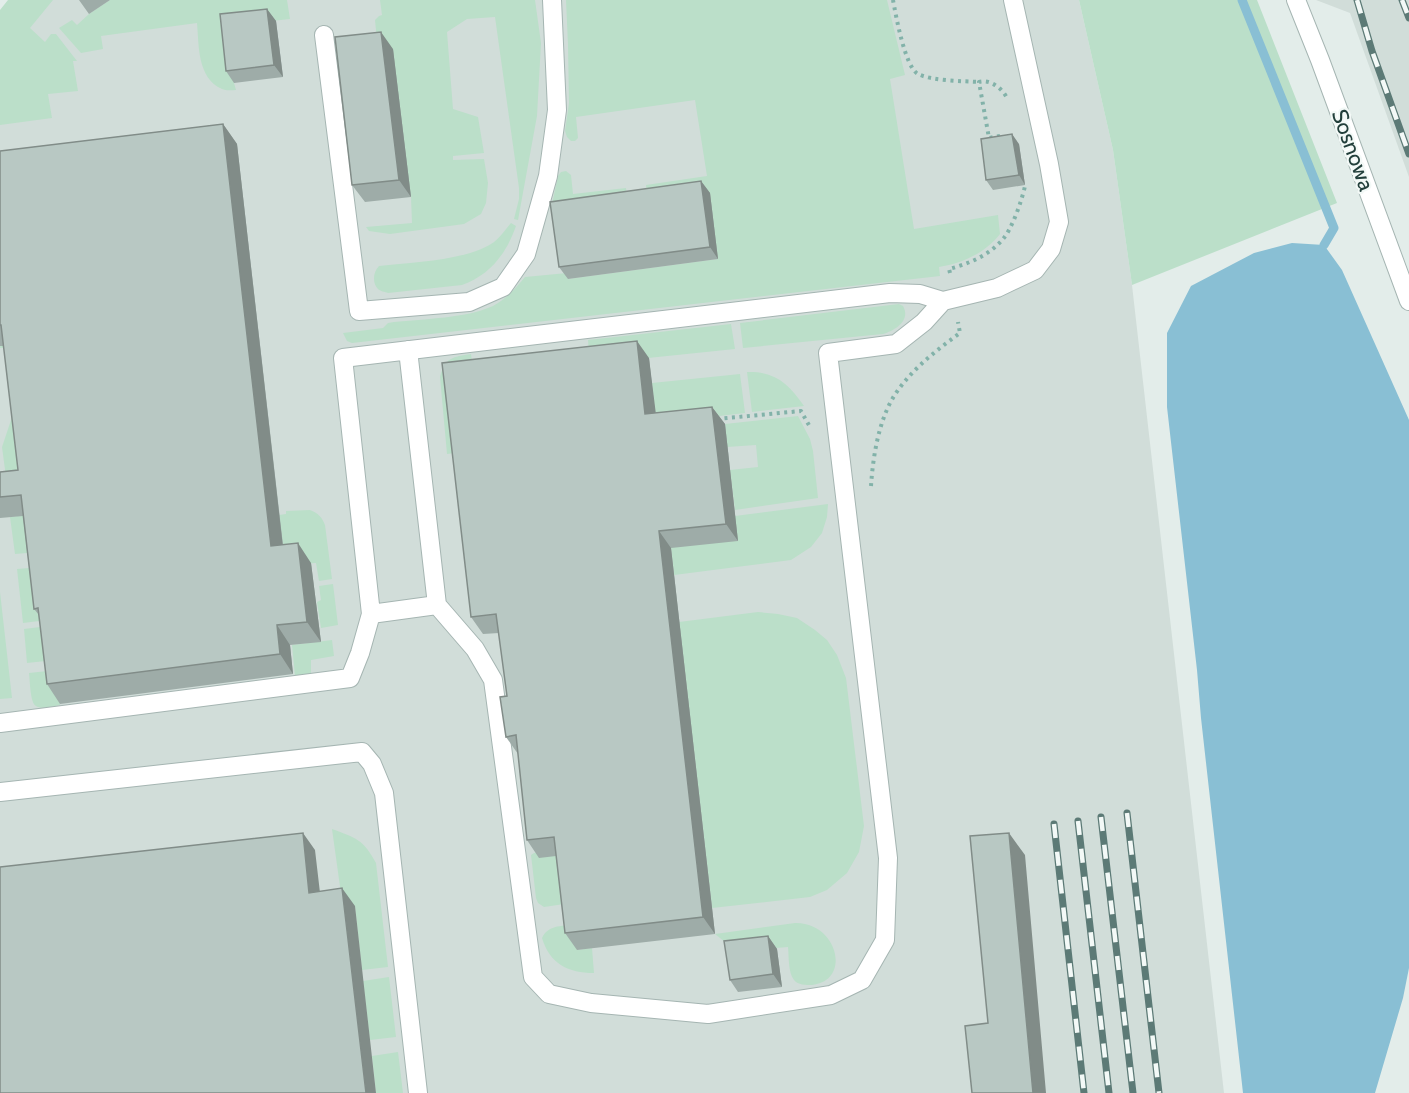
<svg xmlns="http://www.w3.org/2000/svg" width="1409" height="1093" font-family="Cabin,sans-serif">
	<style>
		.built { fill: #d1ddd9 }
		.green { fill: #bbdfc9 }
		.water { fill: #89bfd4 }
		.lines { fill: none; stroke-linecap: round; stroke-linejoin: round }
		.stream { stroke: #89bfd4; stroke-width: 9 }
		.minor-casing { stroke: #a5b5b2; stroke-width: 20 }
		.path { stroke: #82b2a9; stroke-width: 4; stroke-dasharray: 3 4.5; stroke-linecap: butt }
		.minor { stroke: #fff; stroke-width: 18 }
		.rail-casing { stroke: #5c7a76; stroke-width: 7 }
		.rail { stroke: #f3f9f7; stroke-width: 4.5; stroke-dasharray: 14; stroke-linecap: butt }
		.wall { fill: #9eaca8 }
		.shaded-wall { fill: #818c88 }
		.building { fill: #b8c8c3; stroke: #818c88; stroke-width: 1.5 }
		.labels { text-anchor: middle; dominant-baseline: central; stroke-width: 4.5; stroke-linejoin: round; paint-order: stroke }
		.street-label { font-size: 22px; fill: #223f3b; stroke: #f3f9f7 }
	</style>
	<rect width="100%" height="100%" fill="#e3edea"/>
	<path class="built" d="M42,0H1079L1113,150L1132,285L1224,1093H0V53Z
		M1316,0H1409V177L1350,13Z"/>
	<path class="green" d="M8,0H53L30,28L45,42L51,34H56L77,61H73L78,91L48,94L52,118L0,125V10Z
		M110,0H287L290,19L228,26L234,83L236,90C232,90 226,91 222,89C197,78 199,45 197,23L101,36L103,49L81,53L59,28L72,20L77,25L89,14Z
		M380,0H535L541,43L537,116L518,220L514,219L519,199V188L495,17L467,19L447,32L453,109L478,117L484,153L453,156V160L484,159L488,183L486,203L481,214L464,224L390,234L369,231L366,227L412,223L411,197L378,51L375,20L379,16L382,15Z
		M566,0H887L905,75L890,79L914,229L998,215L1000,234C985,253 963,263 939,267L940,276L352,343L347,341L343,333L383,328L388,323L394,322C424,319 467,318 493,306C506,299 516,288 525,277L567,273L568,279L718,259L648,202L646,185L707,176L695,100L576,117L578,138L575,141H571L567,137L565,131L569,103L568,45Z
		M1079,0H1257L1337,203L1132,285L1113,150Z
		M566,171L571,175L573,194L626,188L627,198L552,204L558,176L561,172Z
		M511,223L516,226C506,254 490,275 462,285L388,293C385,292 380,291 378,289C372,283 373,272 379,266C412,262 463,261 491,244C499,239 505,230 511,223Z
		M899,304L903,306C911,320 896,330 883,334L743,348L740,323Z
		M731,324L735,349L590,364L588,340Z
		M15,344L31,489L8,492L2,447L13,414L8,347L0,348V346Z
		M471,354L474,378L462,452L447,454L440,377C445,357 453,357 471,354Z
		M747,372C775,371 789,384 804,406L752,412Z
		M740,374L745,413L685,420L661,465L652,383Z
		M798,416L810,439L813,451L818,498L735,510L730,470L758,467L756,445L727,447L725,424Z
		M663,480L735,516L828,504L827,517L822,533L811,547L791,560L674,575Z
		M310,510C318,513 322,517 325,525L332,579L319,581L316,563L297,564L290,607L279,515L286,514V511Z
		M34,514L39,552L15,554L10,517Z
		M41,567L47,620L23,623L17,569Z
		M333,584L338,625L321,628L317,602L321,600L319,586Z
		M0,592L12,698L0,699Z
		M758,612L778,614L797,618L815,630L827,640L837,655L846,678L864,826L859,852L847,873L827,890L810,897L712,908L679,622Z
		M40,627L55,660L27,663L24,629Z
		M332,640L334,656L311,660V674L295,676L292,645Z
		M57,670L60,705C54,706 41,710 36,706C30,703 30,680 29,673Z
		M332,829C356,838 363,839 376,863L388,967L362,970L355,906L343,908Z
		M539,852L566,855L571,903L544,907L538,903L536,898L531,855L534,853Z
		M795,923C838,922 852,981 812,985C806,985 798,985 794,980C788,972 789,957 788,947L764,949L725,942L715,934Z
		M574,925L577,950L592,948L594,973C568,973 550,964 542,938C548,925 561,926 574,925Z
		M389,977L396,1037L370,1040L363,981Z
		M398,1052L403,1093H376L372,1056Z"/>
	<path class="water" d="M1292,243L1324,245L1342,270L1409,420V968L1403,998L1375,1093H1243L1201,718L1197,670L1167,407V333L1191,286L1254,253Z"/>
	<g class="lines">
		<path class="stream" d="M1242,0L1334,228L1324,245"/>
		<defs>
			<path id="minor" d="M1296,0L1320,60L1409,301
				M324,35L359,311L469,302L503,287L526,254L548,176L557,110L552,0
				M408,350L437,605L475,649L493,680L533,977L549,994L591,1003L708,1014L831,995L862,980L885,940L888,858L828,353L896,344L924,322L943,301
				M371,614L343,358L890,293L920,294L943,301L997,288L1035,270L1051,249L1059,222L1049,164L1013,0
				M0,723L350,678L360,653L371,614L437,605
				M0,792L362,752L372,764L384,793L418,1093"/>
		</defs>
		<use href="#minor" class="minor-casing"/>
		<path class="path" d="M893,0C896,16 905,67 918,74C932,81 963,81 979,82
			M1000,136L989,138L979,82C990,79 1002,88 1007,98
			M950,273L949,269C968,264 990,255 1003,239C1012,229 1022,200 1025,186
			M717,419L801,411L810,427
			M871,486C873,456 879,418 896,393C913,368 937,350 960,333L958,322"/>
		<use href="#minor" class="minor"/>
		<defs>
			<path id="rail" d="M1357,0L1372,51L1409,154
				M1402,0L1409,18
				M1127,813L1159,1093
				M1101,817L1133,1093
				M1078,821L1109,1093
				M1054,824L1084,1093"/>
		</defs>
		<use href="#rail" class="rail-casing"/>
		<use href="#rail" class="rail"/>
	</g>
	<path class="wall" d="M79,0H110L89,14Z
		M267,9L276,21L283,77L234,83L226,71Z
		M393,49L411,197L365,202L352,185Z
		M223,124L237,144L283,545L311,563L321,642L290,645L293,674L60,704L47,684L39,615L34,609L23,516L0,518V472L18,470L4,346H0V151Z
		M1019,144L1025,185L993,190L986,180Z
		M701,181L710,193L718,259L568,279L559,267Z
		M649,358L655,413L712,407L725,424L738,541L671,548L715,934L577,950L565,933L556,856L539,858L527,840L518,754L506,737L507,696L499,633L483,634L471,617Z
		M768,936L777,949L782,987L738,992L730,980Z"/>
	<path class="shaded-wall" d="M267,9L276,21L283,77L274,65Z
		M381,32L393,49L411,197L399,180Z
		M223,124L237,144L285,565L271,546Z
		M1012,134L1019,144L1025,185L1019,175Z
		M701,181L710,193L718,259L710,247Z
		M637,341L649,358L658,431L645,414Z
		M712,407L725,424L738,541L726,524Z
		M659,531L671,548L715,934L703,917Z
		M298,543L311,563L321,642L307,622Z
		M277,625L290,645L293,674L280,654Z
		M303,833L315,850L322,910L309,893Z
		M1009,833L1025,855L1046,1093H1033Z
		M342,888L355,906L376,1093H366Z
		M768,936L777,949L782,987L773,974Z"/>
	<path class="building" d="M267,9L274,65L226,71L220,14Z
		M381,32L399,180L352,185L335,37Z
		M223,124L271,546L298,543L307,622L277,625L280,654L47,684L38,608L34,609L21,495L0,497V472L18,470L1,325H0V151Z
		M1012,134L1019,175L986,180L981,139Z
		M701,181L710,247L559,267L550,202Z
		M637,341L645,414L712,407L726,524L659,531L703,917L565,933L554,837L527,840L516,735L506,737L500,697L507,696L496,614L471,617L442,363Z
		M303,833L309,893L342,888L366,1093H0V867Z
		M1009,833L1033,1093H972L965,1026L988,1023L970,836Z
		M768,936L773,974L730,980L724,941Z"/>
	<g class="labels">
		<g class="street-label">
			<text transform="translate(1353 150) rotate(70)">Sosnowa</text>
		</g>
	</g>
</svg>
